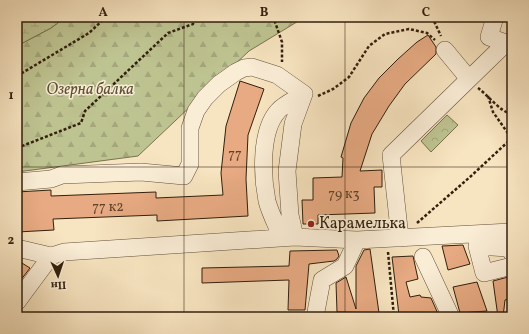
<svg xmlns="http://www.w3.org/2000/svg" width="529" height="334" font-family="Vollkorn,serif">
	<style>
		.forest { fill: url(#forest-firs); stroke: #78724f }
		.wetland { fill: url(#wetland-marsh); stroke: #78724f }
		.park { fill: url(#park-crowns); stroke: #78724f }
		.building { fill: #e7aa82; stroke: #321f0d }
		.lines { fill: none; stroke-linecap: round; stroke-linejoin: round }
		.minor-casing { stroke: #63503a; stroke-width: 18 }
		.path { stroke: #321f0d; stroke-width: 2.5; stroke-dasharray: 3 2; stroke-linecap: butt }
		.minor { stroke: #faedd6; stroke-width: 17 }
		.grid { fill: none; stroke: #321f0d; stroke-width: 1; stroke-opacity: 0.55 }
		.poi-dot { fill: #8f2418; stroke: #faedd6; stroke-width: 1.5 }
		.labels { text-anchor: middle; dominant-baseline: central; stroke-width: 3; stroke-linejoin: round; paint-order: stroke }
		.number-label { font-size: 14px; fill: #5f422a }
		.park-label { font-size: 16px; font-style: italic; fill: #5c5135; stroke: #faedd6 }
		.poi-label { font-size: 16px; fill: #321f0d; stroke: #faedd6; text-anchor: start }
		.neatline { fill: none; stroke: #321f0d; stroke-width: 1.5 }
		.grid-label { font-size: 13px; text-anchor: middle; font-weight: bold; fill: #321f0d }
	</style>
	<defs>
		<pattern id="forest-firs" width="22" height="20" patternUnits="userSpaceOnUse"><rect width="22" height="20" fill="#bec491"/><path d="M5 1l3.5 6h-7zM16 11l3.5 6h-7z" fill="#a4a87c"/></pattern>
		<pattern id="wetland-marsh" width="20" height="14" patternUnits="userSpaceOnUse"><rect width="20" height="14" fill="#bec491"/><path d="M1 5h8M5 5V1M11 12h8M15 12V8" fill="none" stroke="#a4a87c"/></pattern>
		<pattern id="park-crowns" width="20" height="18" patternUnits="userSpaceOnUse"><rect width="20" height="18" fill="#bec491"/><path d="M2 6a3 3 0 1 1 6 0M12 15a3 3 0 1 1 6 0" fill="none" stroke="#a4a87c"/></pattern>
	</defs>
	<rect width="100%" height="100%" fill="#f7e4c0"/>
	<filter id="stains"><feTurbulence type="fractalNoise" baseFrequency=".005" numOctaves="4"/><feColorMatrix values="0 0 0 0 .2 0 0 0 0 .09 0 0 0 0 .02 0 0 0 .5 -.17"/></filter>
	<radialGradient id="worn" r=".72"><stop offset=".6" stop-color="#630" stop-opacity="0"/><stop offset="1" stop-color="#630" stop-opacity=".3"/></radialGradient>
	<path class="forest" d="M66,17H305L249,51L138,156L17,172V46L51,28Z"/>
	<path class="wetland" d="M17,17H66L51,28L17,46Z"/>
	<path class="park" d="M447,115L458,125L431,152L421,141Z"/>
	<path class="building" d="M428,35L436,47V54L405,84L389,106L372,134L360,171L382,170V187H374L375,213L318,215V224H303L302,200H313V178L342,177L343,158L341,157L351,123L364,98L379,78L398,59L417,42Z
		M240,81L264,89L248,135L246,179L248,216L157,221V215L53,219L54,230L17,232V192L51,190V196L156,192V198L223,195L221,173L226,126Z
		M463,245L470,264L448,270L442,246Z
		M370,249L379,313L337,312L336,283L346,277L356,309V266L364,250Z
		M337,250L339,256L337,259L334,261L309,264L305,310H288L289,280L202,283V268L289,266L290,251Z
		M413,256L418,279L406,282L410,297L420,295L421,297L431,298L439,316L399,315L392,257Z
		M17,260L30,268L17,285Z
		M512,276V298L505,300L503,317H498L493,281Z
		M477,282L487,311L460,313L453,287Z"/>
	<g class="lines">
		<defs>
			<path id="minor" d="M495,17L489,37L506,43
				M469,79L506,43L512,44
				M17,182L51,179L62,175L141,172L184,176L190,164V128L196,111L205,98L219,84L236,72L244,68L252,67L277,75L304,94L293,124L287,171L290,215L295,237
				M479,234L477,246L484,273L512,266
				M282,238C277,226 270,213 267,201C262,176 260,131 278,111C284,104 296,99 304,94
				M400,238L391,155L469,79L445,50
				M477,246L508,248L512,253
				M17,248L51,256
				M423,257L451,317
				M17,302L51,256L64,252L295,237L357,240L512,232
				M315,317L322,280L345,266L357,240"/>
		</defs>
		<use href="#minor" class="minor-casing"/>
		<path class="path" d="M279,17L275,22L282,42V62
			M432,17L441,36
			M17,76L89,33L106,17
			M478,88C488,95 500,112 512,114
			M318,96L333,89L349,77L369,46L385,34L409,29L427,33L435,40
			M488,96L493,112L512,139
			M17,148L81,123L85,111L168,33L193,24L194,17
			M417,223L470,177L512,138
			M388,252L394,317"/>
		<use href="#minor" class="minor"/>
	</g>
	<path class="grid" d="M184,17V317M345,17V317M17,167H512"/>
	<circle class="poi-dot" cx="311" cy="224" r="4"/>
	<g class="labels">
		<g class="number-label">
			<text x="235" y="154">77</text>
			<text x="344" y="194">79 к3</text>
			<text x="108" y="207">77 к2</text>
		</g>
		<g class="park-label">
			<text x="90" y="90">Озерна балка</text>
		</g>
		<g class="poi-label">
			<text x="319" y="224">Карамелька</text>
		</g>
	</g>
	<rect width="529" height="334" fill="none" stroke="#f7e4c0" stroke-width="44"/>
	<g transform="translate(58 276) rotate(177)" stroke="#faedd6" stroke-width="3" paint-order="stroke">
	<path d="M0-3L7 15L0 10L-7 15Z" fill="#321f0d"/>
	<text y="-6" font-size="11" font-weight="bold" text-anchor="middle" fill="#321f0d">Пн</text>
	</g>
	<rect x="22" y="22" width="485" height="290" class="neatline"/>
	<g class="grid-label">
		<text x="103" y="16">A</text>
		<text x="264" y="16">B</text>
		<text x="426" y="16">C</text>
		<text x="11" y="99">1</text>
		<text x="11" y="244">2</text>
	</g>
	<rect width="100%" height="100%" filter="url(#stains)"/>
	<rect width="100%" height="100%" fill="url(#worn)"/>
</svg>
